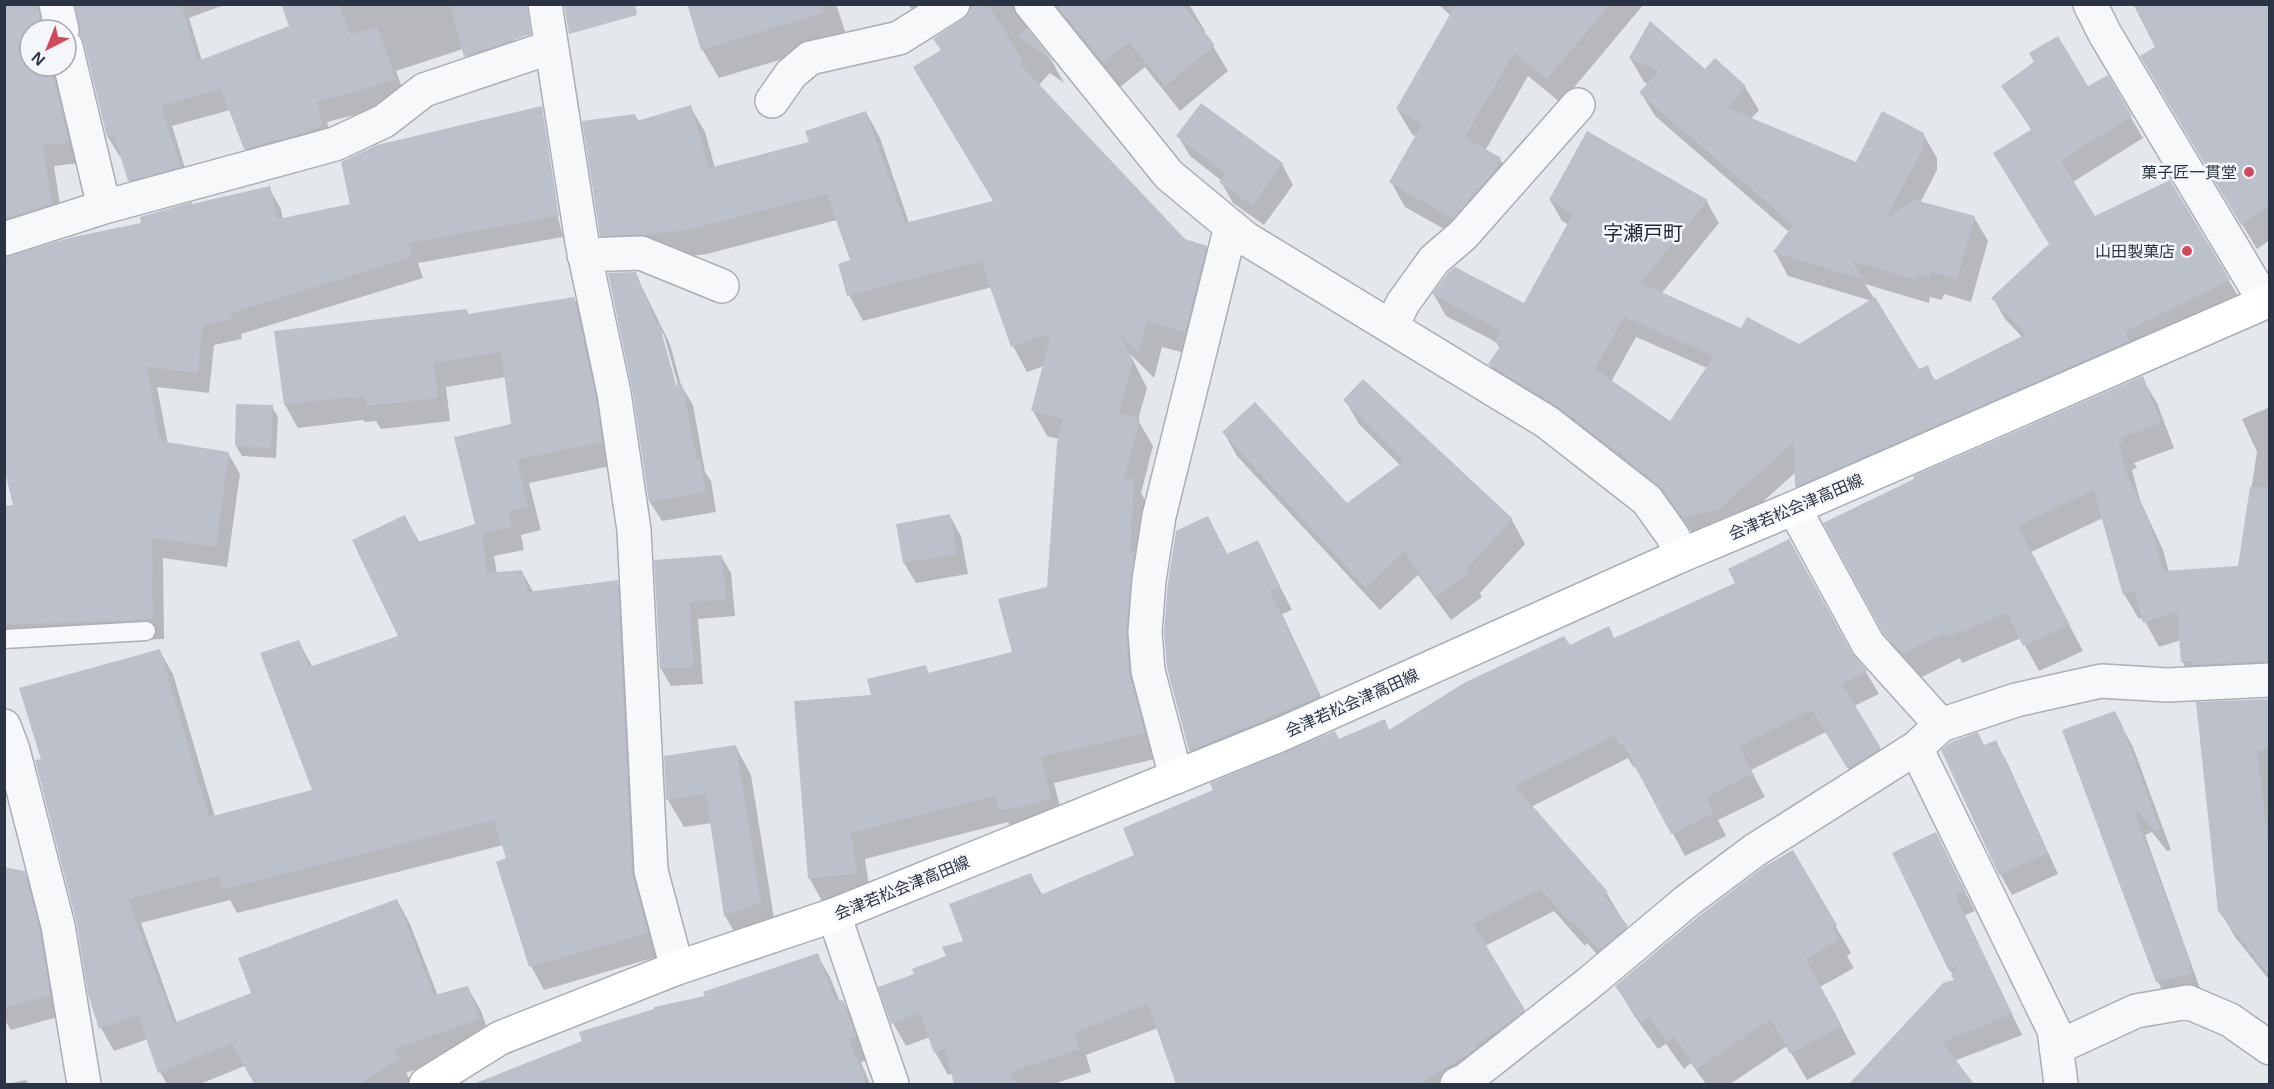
<svg xmlns="http://www.w3.org/2000/svg" width="2274" height="1089" font-family="Arial,'Noto Sans JP',sans-serif">
	<style>
		.shadow { fill: #0003; fill-rule: evenodd }
		.building { fill: #bbc0ca; fill-rule: evenodd }
		.lines { fill: none; stroke-linecap: round; stroke-linejoin: round }
		.service-casing { stroke: #a9aeb7; stroke-width: 21 }
		.minor-casing { stroke: #a9aeb7; stroke-width: 36 }
		.secondary-casing { stroke: #a9aeb7; stroke-width: 36 }
		.service { stroke: #f7f8fa; stroke-width: 18 }
		.minor { stroke: #f7f8fa; stroke-width: 33 }
		.secondary { stroke: #fff; stroke-width: 33 }
		.poi-dot { fill: #d1495b; stroke: #f4f6f9; stroke-width: 2 }
		.labels { text-anchor: middle; dominant-baseline: central; stroke-width: 5; stroke-linejoin: round; paint-order: stroke }
		.poi-label { font-size: 16px; fill: #2b3445; stroke: #f4f6f9; text-anchor: end }
		.street-label { font-size: 16px; fill: #2b3445; stroke: #f4f6f9 }
		.quarter-label { font-size: 20px; fill: #1d2536; stroke: #f4f6f9 }
	</style>
	<rect width="100%" height="100%" fill="#e4e7ec"/>
	<path class="shadow" d="M4,4H227L189,18L202,61L291,27L283,4H504L518,62L477,77L463,49L396,71L407,101L327,122L333,146L257,169L245,149L230,110L172,126L191,187L141,201L129,180L122,157H120L108,137L78,8L74,6H63L49,30H30V66H59L80,163L54,166L63,224L4,245Z
		M689,4H836L846,34L826,46L719,78L702,49Z
		M908,4H1189L1205,31L1203,33L1213,46L1228,71L1180,111L1145,67L1119,88L1028,23L1027,31L1053,63L1064,83L1050,73L1038,86L1184,240L1206,247L1221,273L1200,357L1162,347L1154,378L1130,354L1147,388L1138,420L1153,446L1141,493L1148,506L1159,758L1054,783L1065,825L1014,834L1008,822L865,859L871,898L824,905L810,879L795,702L873,696L925,666L929,674L1013,653L1049,588L1059,439L1047,436L1033,411L1044,366L1027,372L1013,346L992,287L863,321L849,295L852,261L837,220L707,254L658,260L616,261L601,235L635,115L639,122L690,106L705,132L715,168L811,143L866,112L880,138L909,223L995,202L942,51L971,11H967L928,33Z
		M1438,4H1644L1561,103L1528,76L1485,151L1500,159L1514,184L1467,242L1405,207L1391,182L1416,137L1412,134L1397,109L1451,16Z
		M2270,42V240L2257,249L2156,82Z
		M1630,58L1705,72L1745,87L1759,110L1751,119L1856,164L1923,134L1937,158V170L1920,203L1974,217L1988,241L1971,302L1944,294L1942,300L1930,297L1929,303L1865,284L1919,370L1927,367L1936,382L2023,338L2005,319L1993,298L2050,245L2032,131L2003,87L2087,88L2107,77L2143,138L2073,182L2094,217L2170,182L2241,301L1808,508L1796,487V472L1730,531L1696,538L1676,510L1643,483L1502,386L1490,364L1500,349L1496,342L1446,316L1434,295L1524,305L1569,225L1562,221L1550,200L1588,133L1707,202L1719,223L1661,294L1742,330L1800,345L1872,301L1788,276L1775,252L1789,232L1655,116L1641,93L1649,84L1644,82ZM1636,337L1707,368L1671,423L1611,382Z
		M536,132L563,237L418,263L423,278L241,334L242,339L214,345L209,393L157,387L168,444L228,453L240,474L227,567L163,558L164,639L4,646V507H15L143,224L269,188L281,209L283,220L352,205Z
		M1178,136L1282,164L1293,185L1264,225L1233,203L1221,182L1222,181L1190,156Z
		M635,273L670,344L681,385L693,405L705,472L711,481L716,512L662,521L650,502L634,389ZM660,330L664,335L680,392L677,393Z
		M574,298L587,322L615,465L529,483L541,530L521,535L524,550L494,556L497,574L522,572L534,593L617,582L630,605L660,956L544,990L531,966L503,845L237,913L230,900L141,923L177,1023L253,993L397,900L410,924L438,996L468,988L481,1011L492,1042L406,1073L412,1083L410,1084H253L347,1026L346,1025L200,1084H167L160,1072L148,1039L114,1051L101,1028L43,760L159,650L173,674L215,817L314,792L299,642L313,668L400,636L405,517L420,543L477,525L513,425L506,377L446,387L450,421L381,429L376,421L365,422L363,420L298,428L285,405L466,310L469,315Z
		M2142,378L2157,403L2174,448L2134,463L2137,468L2132,470L2140,500L2163,550L2169,572L2239,567L2257,452L2242,419L2270,407V687L2197,686L2182,661L2181,640L2159,647L2143,618L2139,619L2124,594L2103,518L2031,552L2083,651L2039,671L2021,638L1962,663L1960,658L1918,679L1900,659L1885,632Z
		M1345,400L1512,520L1525,544L1480,593L1482,597L1451,620L1418,575L1380,610L1237,456L1224,433L1346,505L1401,466L1359,424Z
		M272,407L278,417L276,458L242,456L236,446Z
		M950,516L961,536L968,574L916,583L904,563Z
		M1208,518L1228,555L1257,542L1292,610L1282,614L1332,720L1203,774L1190,751L1168,668Z
		M721,556L731,573L735,616L698,619L703,684L671,686L661,669L656,561Z
		M1615,639L1852,656L1866,672L1879,694L1854,706L1893,771L1861,789L1826,732L1751,770L1765,797L1718,820L1726,836L1685,856L1636,766L1634,768L1628,758L1531,807L1606,892L1640,949L1613,972L1587,943L1585,946L1554,911L1485,946L1537,1033L1467,1084H1178L1158,1028L1086,1055L1091,1072L1053,1084H955L952,1073L948,1075L935,1052L930,1037L906,1046L893,1023L916,975L948,957L1031,875L1043,896L1136,855L1339,740L1384,721L1390,731L1569,647Z
		M2270,700V981L2235,937L2220,911L2198,704Z
		M2114,713L2133,747L2171,850L2167,851L2152,832L2145,835L2202,994L2169,1002L2158,982Z
		M1995,742L2007,762L2058,874L2012,895L2000,874L1943,751L1985,747Z
		M736,747L751,775L776,931L741,943L725,916L712,823L684,827L668,800Z
		M1936,834L1975,911L1965,915L2022,1035L1954,1061L1972,1084H1851L1944,985L1956,981L1950,970Z
		M1793,852L1851,953L1847,956L1854,968L1820,987L1856,1054L1807,1080L1787,1046L1730,1084H1706L1691,1063L1684,1069L1666,1044L1658,1049L1633,1014L1617,986Z
		M4,868L24,872L36,893L61,1016L11,1030L4,1019Z
		M817,955L830,977L840,1002L843,1001L856,1024L868,1060L861,1062L870,1084H512L507,1072Z
		M26,1080L29,1084H6Z"/>
	<path class="building" d="M4,4H38L43,30H30V66H51L69,142L43,146L52,204L4,219Z
		M75,4H181L198,61L289,26L281,4H339L351,35L377,26L396,80L317,102L323,125L301,134L244,149L221,89L161,106L181,167L128,181L114,136L107,137L84,43L80,35Z
		M450,4H527L531,34L464,57Z
		M564,4H635L637,15L569,34Z
		M687,4H822L823,13L701,50Z
		M972,4H988L1023,61L1020,64L1185,239L1207,246L1185,332L1147,322L1139,354L1119,333L1133,361L1119,413L1140,419L1124,478L1134,479L1130,553L1135,551L1126,633L1130,676L1145,733L1041,757L1051,799L1012,809H998L995,796L851,833L857,873L808,879L794,701L871,695L867,679L926,665L928,673L1012,652L998,599L1047,587L1057,443L1063,419L1031,411L1051,333L1011,347L981,261L847,296L838,264L850,260L827,194L692,229L643,235L600,236L582,121L635,114L637,121L691,105L709,168L809,142L805,131L866,111L905,223L993,201L913,67L941,50L933,39L963,19L969,13Z
		M1056,4H1182L1215,45L1165,86L1129,42L1103,63Z
		M1456,4H1610L1547,79L1514,53L1465,137L1501,158L1493,173L1453,219L1389,182L1422,124L1396,109Z
		M2133,4H2270V204L2241,225L2140,56L2155,47Z
		M1650,21L1705,69L1715,58L1746,86L1728,108L1856,162L1882,111L1924,133V146L1887,217L1915,200L1975,216L1957,279L1931,272L1929,278L1917,274L1916,280L1852,261L1864,280L1773,252L1793,225L1639,93L1658,71L1629,58Z
		M1027,28L1054,62L1018,36Z
		M2058,36L2088,86L2108,75L2132,116L2061,161L2095,216L2170,180L2230,280L2125,332L2129,341L1795,487L1794,442L1718,510L1683,518L1662,489L1629,462L1619,451L1617,453L1614,450L1557,406L1488,364L1501,345L1494,342L1501,331L1432,294L1448,273L1455,267L1524,303L1573,214L1549,200L1587,131L1708,200L1641,283L1741,328L1747,317L1799,344L1875,297L1919,369L1928,365L1934,381L2026,334L1991,298L2049,244L1993,153L2032,129L2001,86L2034,62L2029,53ZM1624,317L1714,356L1670,421L1595,369Z
		M1201,103L1283,163L1252,206L1219,182L1226,173L1176,136Z
		M542,106L559,216L408,243L412,257L231,313L232,319L203,325L198,373L147,367L160,441L229,452L216,547L152,538L153,619L4,625V506L13,505L4,468V257L73,237L141,223L140,217L192,202V204L270,186L278,219L350,204L341,162L377,145Z
		M636,272L656,324L659,323L676,385L682,384L697,460H700L706,492L649,502L632,389L608,273Z
		M574,297L596,396L602,442L517,460L528,507L508,511L512,527L482,533L487,573L522,570L528,592L618,580L632,872L648,933L529,967L496,862L506,858L494,820L222,890L219,876L128,899L174,1023L251,993L238,958L397,899L434,995L468,986L480,1019L394,1049L400,1059L359,1084H254L232,1043L158,1073L138,1015L99,1029L88,994L76,921L35,760L41,759L19,688L160,649L209,817L312,790L260,653L299,640L309,667L398,636L352,540L405,515L418,542L475,524L454,437L511,424L501,352L434,363L438,398L366,406L365,397L350,399L349,397L284,405L274,331L467,309L468,314Z
		M2143,376L2161,423L2121,438L2123,442L2119,444L2126,473L2150,523L2163,571L2238,566L2250,487L2270,488V661L2193,665L2192,661L2181,662L2177,611L2143,623L2134,591L2123,595L2094,490L2018,526L2070,625L2023,646L2007,613L1946,638L1944,633L1902,654L1883,633L1823,523L1914,479L1913,476Z
		M1363,379L1513,519L1467,568L1470,573L1436,597L1404,552L1366,588L1222,432L1255,402L1347,503L1404,461L1343,400Z
		M236,404L273,405L271,448L235,446Z
		M950,514L957,554L903,563L896,524Z
		M1208,516L1227,554L1258,540L1280,586L1270,591L1320,696L1189,751L1167,668L1164,632L1168,582L1176,531Z
		M1789,539L1852,653L1867,671L1842,684L1881,748L1847,768L1812,710L1739,747L1753,774L1706,797L1714,813L1671,834L1623,744L1620,746L1615,736L1515,786L1608,892L1604,895L1628,926L1599,950L1573,922L1571,924L1540,889L1473,924L1525,1010L1496,1032L1475,1045L1476,1048L1473,1051L1418,1084H1176L1148,1004L1074,1033L1080,1049L1011,1072L1015,1084H954L945,1049L934,1053L920,1013L891,1024L878,987L914,974L912,969L946,956L942,947L963,941L949,904L1031,873L1040,895L1134,855L1123,828L1213,790L1210,783L1335,731L1339,739L1385,719L1389,730L1464,683L1564,636L1570,645L1609,626L1614,638L1735,583L1728,569Z
		M722,555L726,599L689,602L694,667L660,669L654,560Z
		M2270,699V749L2257,751L2270,857V976L2218,911L2196,702Z
		M2115,711L2122,725L2160,829L2155,832L2139,812L2135,814L2187,954L2192,974L2156,982L2062,730Z
		M1978,732L1984,745L1996,740L2048,853L1999,875L1941,750L1951,742Z
		M736,745L761,903L724,916L706,794L666,800L664,756Z
		M1936,832L1965,891L1955,895L2012,1014L1942,1042L1974,1084H1849L1943,983L1954,980L1951,975L1961,964L1949,971L1892,853Z
		M1793,850L1837,925L1832,928L1839,940L1806,959L1842,1026L1790,1054L1771,1019L1697,1069L1674,1037L1667,1042L1649,1017L1641,1023L1615,986L1699,916L1765,866Z
		M4,867L25,871L40,930L50,995L4,1008Z
		M818,953L836,1002L843,1000L856,1037L849,1039L867,1084H477L476,1083L582,1041L579,1032L654,1009V1007L705,996L703,992Z"/>
	<g class="lines">
		<defs>
			<path id="service" d="M4,639L146,631"/>
			<path id="minor" d="M56,4L62,30
				M545,4L582,242L614,393L634,530L651,871L677,968
				M1031,4L1169,175L1245,238L1547,422L1647,500L1672,535L1682,555
				M2090,4L2105,34L2265,302
				M66,47L104,207
				M772,101L791,74L810,58L899,38L953,4
				M4,239L104,207L335,144L384,121L424,90L551,47
				M584,255L641,253L722,286
				M1391,327L1403,303L1434,260L1463,235L1578,105
				M1794,508L1868,644L1941,725L2016,700L2101,681L2167,685L2270,680
				M4,726L13,750L58,926L84,1084
				M1916,748L2054,1030L2061,1084
				M1176,777L1148,671L1145,632L1149,580L1159,516L1231,226
				M834,915L892,1084
				M2056,1048L2136,1011L2188,1002L2230,1020L2270,1048
				M1457,1084L1466,1080L1588,984L1687,901L1755,850L1916,748L1941,725"/>
			<path id="secondary" d="M426,1084L500,1038L677,968L834,915L1282,734L1682,555L1794,508L2270,300"/>
		</defs>
		<use href="#service" class="service-casing"/>
		<use href="#minor" class="minor-casing"/>
		<use href="#secondary" class="secondary-casing"/>
		<use href="#service" class="service"/>
		<use href="#minor" class="minor"/>
		<use href="#secondary" class="secondary"/>
	</g>
	<g class="poi-dot">
		<circle cx="2249" cy="172" r="6"/>
		<circle cx="2187" cy="251" r="6"/>
	</g>
	<g class="labels">
		<g class="poi-label">
			<text x="2237" y="172">菓子匠一貫堂</text>
			<text x="2175" y="251">山田製菓店</text>
		</g>
		<g class="street-label">
			<text transform="translate(1796 507) rotate(-23)">会津若松会津高田線</text>
			<text transform="translate(1352 703) rotate(-24)">会津若松会津高田線</text>
			<text transform="translate(902 888) rotate(-22)">会津若松会津高田線</text>
		</g>
		<g class="quarter-label">
			<text x="1643" y="233">字瀬戸町</text>
		</g>
	</g>
	<rect width="2274" height="1089" fill="none" stroke="#2b3445" stroke-width="12"/>
	<g transform="translate(48 48) rotate(222)"><circle r="28" fill="#f4f6f9" stroke="#a4a8b1" stroke-width="1.5"/>
	<path d="M0-4.5L10 22L0 15L-10 22Z" fill="#d1495b"/>
	<text y="-9" font-size="16" font-weight="bold" text-anchor="middle" fill="#2b3445">N</text>
	</g>
</svg>
